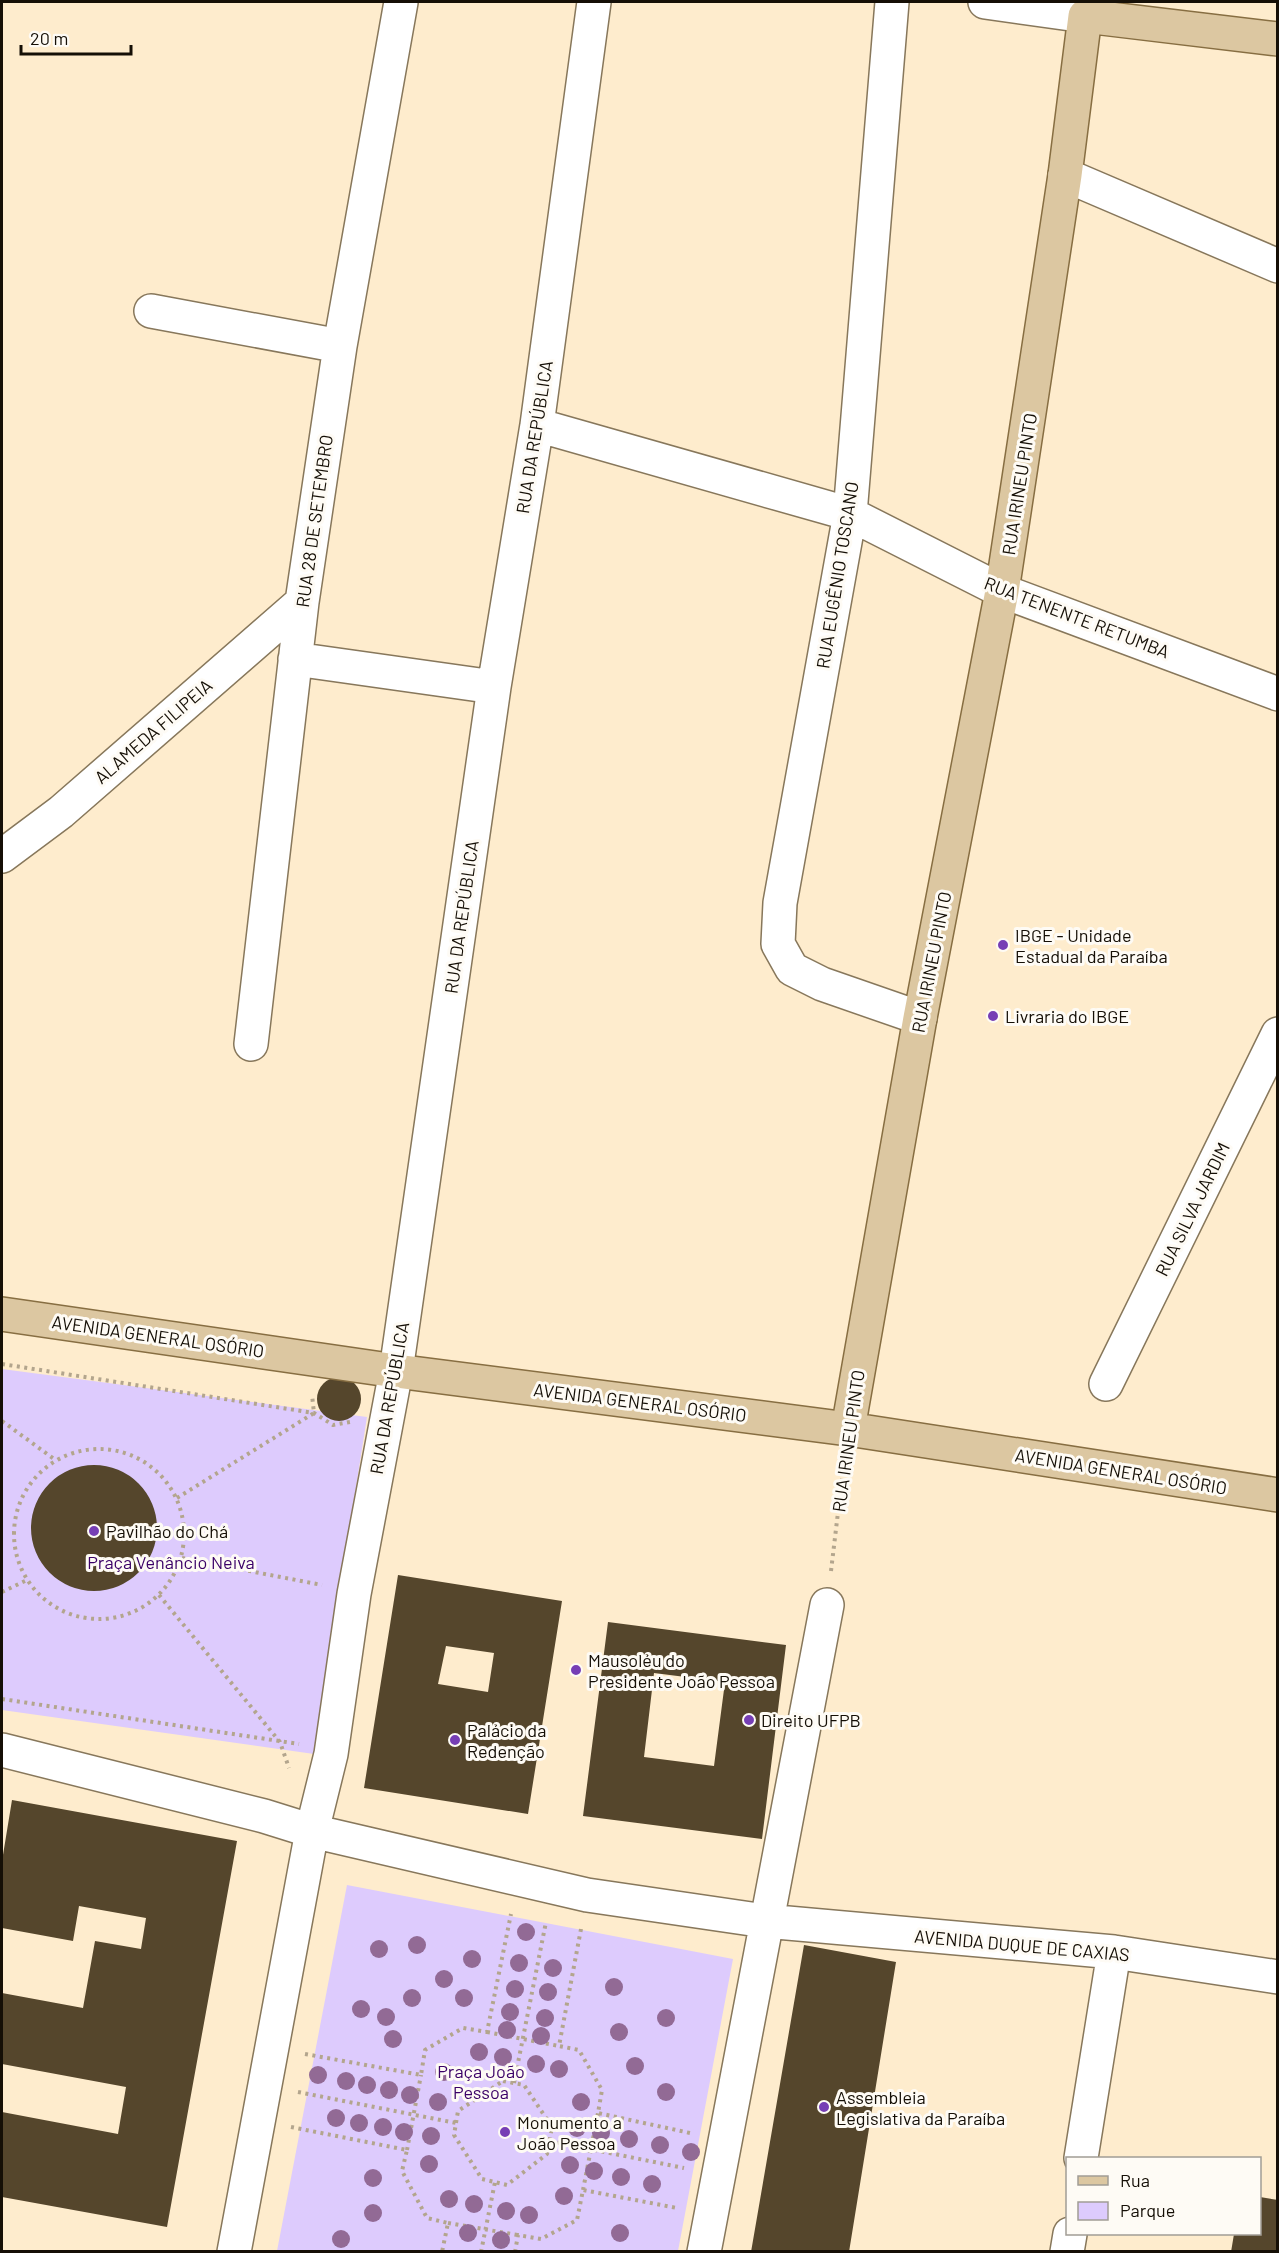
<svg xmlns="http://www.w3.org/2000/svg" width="1279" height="2253" font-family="Barlow,sans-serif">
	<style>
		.green { fill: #ddcbfd }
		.building { fill: #55462c; fill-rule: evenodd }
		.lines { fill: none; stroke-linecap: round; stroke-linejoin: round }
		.minor-casing { stroke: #87775b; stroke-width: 36 }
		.major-casing { stroke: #876e42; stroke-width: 36 }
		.path { stroke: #b3a58d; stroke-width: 4; stroke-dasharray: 3 4.5; stroke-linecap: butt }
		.minor { stroke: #fff; stroke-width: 33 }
		.major { stroke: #dcc7a1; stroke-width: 33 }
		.tree { fill: #926a95 }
		.poi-dot { fill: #763eb5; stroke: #fefbf5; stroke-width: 2 }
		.labels { text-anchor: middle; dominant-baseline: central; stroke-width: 6; stroke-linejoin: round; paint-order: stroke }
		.street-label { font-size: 18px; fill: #150f06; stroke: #fefbf5 }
		.poi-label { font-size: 18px; fill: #150f06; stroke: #fefbf5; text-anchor: start }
		.park-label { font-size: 18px; fill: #3a0067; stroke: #fefbf5 }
	</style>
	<rect width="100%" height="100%" fill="#feeccd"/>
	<path class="green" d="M2,1369L367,1417L314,1754L2,1710Z
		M347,1885L733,1959L678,2251H277Z"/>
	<path class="building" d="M317 1399a22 22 0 1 1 44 0a22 22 0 1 1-44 0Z
		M31 1528a63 63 0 1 1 126 0a63 63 0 1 1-126 0Z
		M398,1575L562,1601L528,1814L364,1788ZM446,1646L494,1653L488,1692L438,1684Z
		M608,1622L786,1645L762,1839L583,1816ZM654,1673L725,1682L714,1766L644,1757Z
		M12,1800L237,1841L167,2227L2,2197V2112L118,2134L126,2087L2,2064V1993L83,2008L95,1941L141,1949L146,1918L79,1906L73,1941L2,1928V1861Z
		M804,1945L896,1962L849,2252H751Z
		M1260,2197L1278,2200V2252H1231L1234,2234H1260Z"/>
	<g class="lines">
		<defs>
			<path id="minor" d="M892,2L850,514L780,903L778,944L792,969L822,984L920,1018
				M985,2L1085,16L1088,2
				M1065,175L1278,266
				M151,311L340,346
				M537,425L850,514L1002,591L1278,694
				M295,659L494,687
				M2,856L61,812L302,602
				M251,1044L302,602L340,346L401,2
				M1106,1384L1278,1034
				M2,1750L264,1816L312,1831L587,1895L765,1921L1114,1952L1278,1977
				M1081,2158L1114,1952
				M234,2252L312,1831L331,1754L354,1594L396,1371L494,687L537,425L594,2
				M704,2252L827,1605
				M1067,2252L1070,2234"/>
			<path id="major" d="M2,1314L396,1371L848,1429L1278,1495
				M848,1429L920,1018L1002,591L1065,175L1085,16L1278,39"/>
		</defs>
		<use href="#minor" class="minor-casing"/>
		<use href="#major" class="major-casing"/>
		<path class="path" d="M2,1364L314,1413L333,1425L350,1422
			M2,1421L54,1459
			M14 1534a85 85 0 1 1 170 0a85 85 0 1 1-170 0Z
			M177,1498L314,1413L312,1395
			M182,1558L322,1585
			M831,1571L844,1462
			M2,1592L27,1580
			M159,1595L280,1742L289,1768
			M2,1699L299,1744
			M581,1929L559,2046L579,2050L602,2090L598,2113L690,2133
			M487,2032L559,2046
			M305,2054L421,2075L425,2050L463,2028L487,2032L511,1914
			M503,2081L524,2085L552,2127L547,2154L507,2185L482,2179L454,2135L458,2111Z
			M514,2083L546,1922
			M298,2092L456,2123
			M291,2127L407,2150L402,2171L427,2218L448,2223L442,2252
			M550,2141L684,2168
			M407,2150L421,2075
			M583,2190L598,2113
			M448,2223L518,2235
			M481,2252L495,2182
			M515,2252L518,2235L541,2239L577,2220L583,2190L677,2208"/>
		<use href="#minor" class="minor"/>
		<use href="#major" class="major"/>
	</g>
	<g class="tree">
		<circle cx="526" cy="1932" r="9"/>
		<circle cx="417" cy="1945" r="9"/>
		<circle cx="379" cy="1949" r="9"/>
		<circle cx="472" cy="1959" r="9"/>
		<circle cx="519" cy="1963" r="9"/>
		<circle cx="553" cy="1968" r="9"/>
		<circle cx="444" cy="1979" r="9"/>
		<circle cx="614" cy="1987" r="9"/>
		<circle cx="515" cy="1989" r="9"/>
		<circle cx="548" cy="1992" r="9"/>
		<circle cx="412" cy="1998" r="9"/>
		<circle cx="464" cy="1998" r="9"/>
		<circle cx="361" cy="2009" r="9"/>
		<circle cx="510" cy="2012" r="9"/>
		<circle cx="386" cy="2017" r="9"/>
		<circle cx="545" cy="2018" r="9"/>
		<circle cx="666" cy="2018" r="9"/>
		<circle cx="507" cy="2030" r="9"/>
		<circle cx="619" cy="2032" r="9"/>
		<circle cx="541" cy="2036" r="9"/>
		<circle cx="393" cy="2039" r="9"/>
		<circle cx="479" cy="2052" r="9"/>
		<circle cx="503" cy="2057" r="9"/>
		<circle cx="536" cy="2064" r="9"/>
		<circle cx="635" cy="2066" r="9"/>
		<circle cx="559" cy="2069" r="9"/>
		<circle cx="444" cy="2072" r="9"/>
		<circle cx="318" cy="2075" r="9"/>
		<circle cx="346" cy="2081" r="9"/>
		<circle cx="367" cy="2085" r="9"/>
		<circle cx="389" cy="2090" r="9"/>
		<circle cx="666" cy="2092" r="9"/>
		<circle cx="410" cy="2095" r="9"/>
		<circle cx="438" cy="2102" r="9"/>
		<circle cx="581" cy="2102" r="9"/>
		<circle cx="336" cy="2118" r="9"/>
		<circle cx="359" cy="2123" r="9"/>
		<circle cx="383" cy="2127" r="9"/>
		<circle cx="577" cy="2128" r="9"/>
		<circle cx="404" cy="2132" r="9"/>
		<circle cx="601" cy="2133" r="9"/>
		<circle cx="431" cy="2136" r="9"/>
		<circle cx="629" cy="2139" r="9"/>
		<circle cx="660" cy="2145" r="9"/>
		<circle cx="691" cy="2152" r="9"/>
		<circle cx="429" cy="2164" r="9"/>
		<circle cx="570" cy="2165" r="9"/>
		<circle cx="594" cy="2171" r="9"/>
		<circle cx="621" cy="2177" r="9"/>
		<circle cx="373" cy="2178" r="9"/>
		<circle cx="652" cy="2184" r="9"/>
		<circle cx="564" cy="2196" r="9"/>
		<circle cx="449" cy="2199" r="9"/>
		<circle cx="474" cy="2204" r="9"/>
		<circle cx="506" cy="2211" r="9"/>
		<circle cx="373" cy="2213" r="9"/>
		<circle cx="529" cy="2215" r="9"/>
		<circle cx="468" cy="2233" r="9"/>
		<circle cx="620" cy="2233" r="9"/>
		<circle cx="341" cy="2239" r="9"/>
		<circle cx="501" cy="2240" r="9"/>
	</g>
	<g class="poi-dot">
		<circle cx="1003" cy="945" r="6"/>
		<circle cx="993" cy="1016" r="6"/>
		<circle cx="94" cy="1531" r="6"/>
		<circle cx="576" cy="1670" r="6"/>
		<circle cx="749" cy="1720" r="6"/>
		<circle cx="455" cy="1740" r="6"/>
		<circle cx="824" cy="2107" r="6"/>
		<circle cx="505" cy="2132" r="6"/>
	</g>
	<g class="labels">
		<g class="street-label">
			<text transform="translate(534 437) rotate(-81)">RUA DA REPÚBLICA</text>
			<text transform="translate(1019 484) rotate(-81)">RUA IRINEU PINTO</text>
			<text transform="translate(314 521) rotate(-82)">RUA 28 DE SETEMBRO</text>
			<text transform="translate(837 575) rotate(-81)">RUA EUGÊNIO TOSCANO</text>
			<text transform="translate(1077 617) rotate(21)">RUA TENENTE RETUMBA</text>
			<text transform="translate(153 731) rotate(-41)">ALAMEDA FILIPEIA</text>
			<text transform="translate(461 917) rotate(-82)">RUA DA REPÚBLICA</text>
			<text transform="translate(931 962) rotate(-79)">RUA IRINEU PINTO</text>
			<text transform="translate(1192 1209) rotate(-64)">RUA SILVA JARDIM</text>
			<text transform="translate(158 1336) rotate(8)">AVENIDA GENERAL OSÓRIO</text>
			<text transform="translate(389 1398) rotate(-80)">RUA DA REPÚBLICA</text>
			<text transform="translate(640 1402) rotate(7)">AVENIDA GENERAL OSÓRIO</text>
			<text transform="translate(848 1441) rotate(-82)">RUA IRINEU PINTO</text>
			<text transform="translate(1121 1471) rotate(9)">AVENIDA GENERAL OSÓRIO</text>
			<text transform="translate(1022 1945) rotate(5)">AVENIDA DUQUE DE CAXIAS</text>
		</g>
		<g class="poi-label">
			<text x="1015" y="935">IBGE - Unidade<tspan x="1015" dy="21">Estadual da Paraíba</tspan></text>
			<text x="1005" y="1016">Livraria do IBGE</text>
			<text x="106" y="1531">Pavilhão do Chá</text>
			<text x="588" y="1660">Mausoléu do<tspan x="588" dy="21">Presidente João Pessoa</tspan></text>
			<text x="761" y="1720">Direito UFPB</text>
			<text x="467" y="1730">Palácio da<tspan x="467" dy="21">Redenção</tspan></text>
			<text x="836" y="2097">Assembleia<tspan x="836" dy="21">Legislativa da Paraíba</tspan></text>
			<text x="517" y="2122">Monumento a<tspan x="517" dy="21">João Pessoa</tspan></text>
		</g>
		<g class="park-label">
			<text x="171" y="1562">Praça Venâncio Neiva</text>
			<text x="481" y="2071">Praça João<tspan x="481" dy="21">Pessoa</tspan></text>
		</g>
	</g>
	<rect width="1279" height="2253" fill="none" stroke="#150f06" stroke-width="6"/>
	<rect x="1066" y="2157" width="195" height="78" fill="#fefbf5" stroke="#a19d95" stroke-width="1.5"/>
	<rect x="1078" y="2176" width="30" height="9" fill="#dcc7a1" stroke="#a19d95" stroke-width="1.5"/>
	<text x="1120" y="2187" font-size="18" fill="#150f06">Rua</text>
	<rect x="1078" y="2202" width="30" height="18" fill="#ddcbfd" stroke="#a19d95" stroke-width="1.5"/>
	<text x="1120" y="2217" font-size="18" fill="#150f06">Parque</text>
	<path d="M21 45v9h110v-9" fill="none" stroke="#150f06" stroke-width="3"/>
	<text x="30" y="45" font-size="18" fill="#150f06" stroke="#fefbf5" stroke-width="4.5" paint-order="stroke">20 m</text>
</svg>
